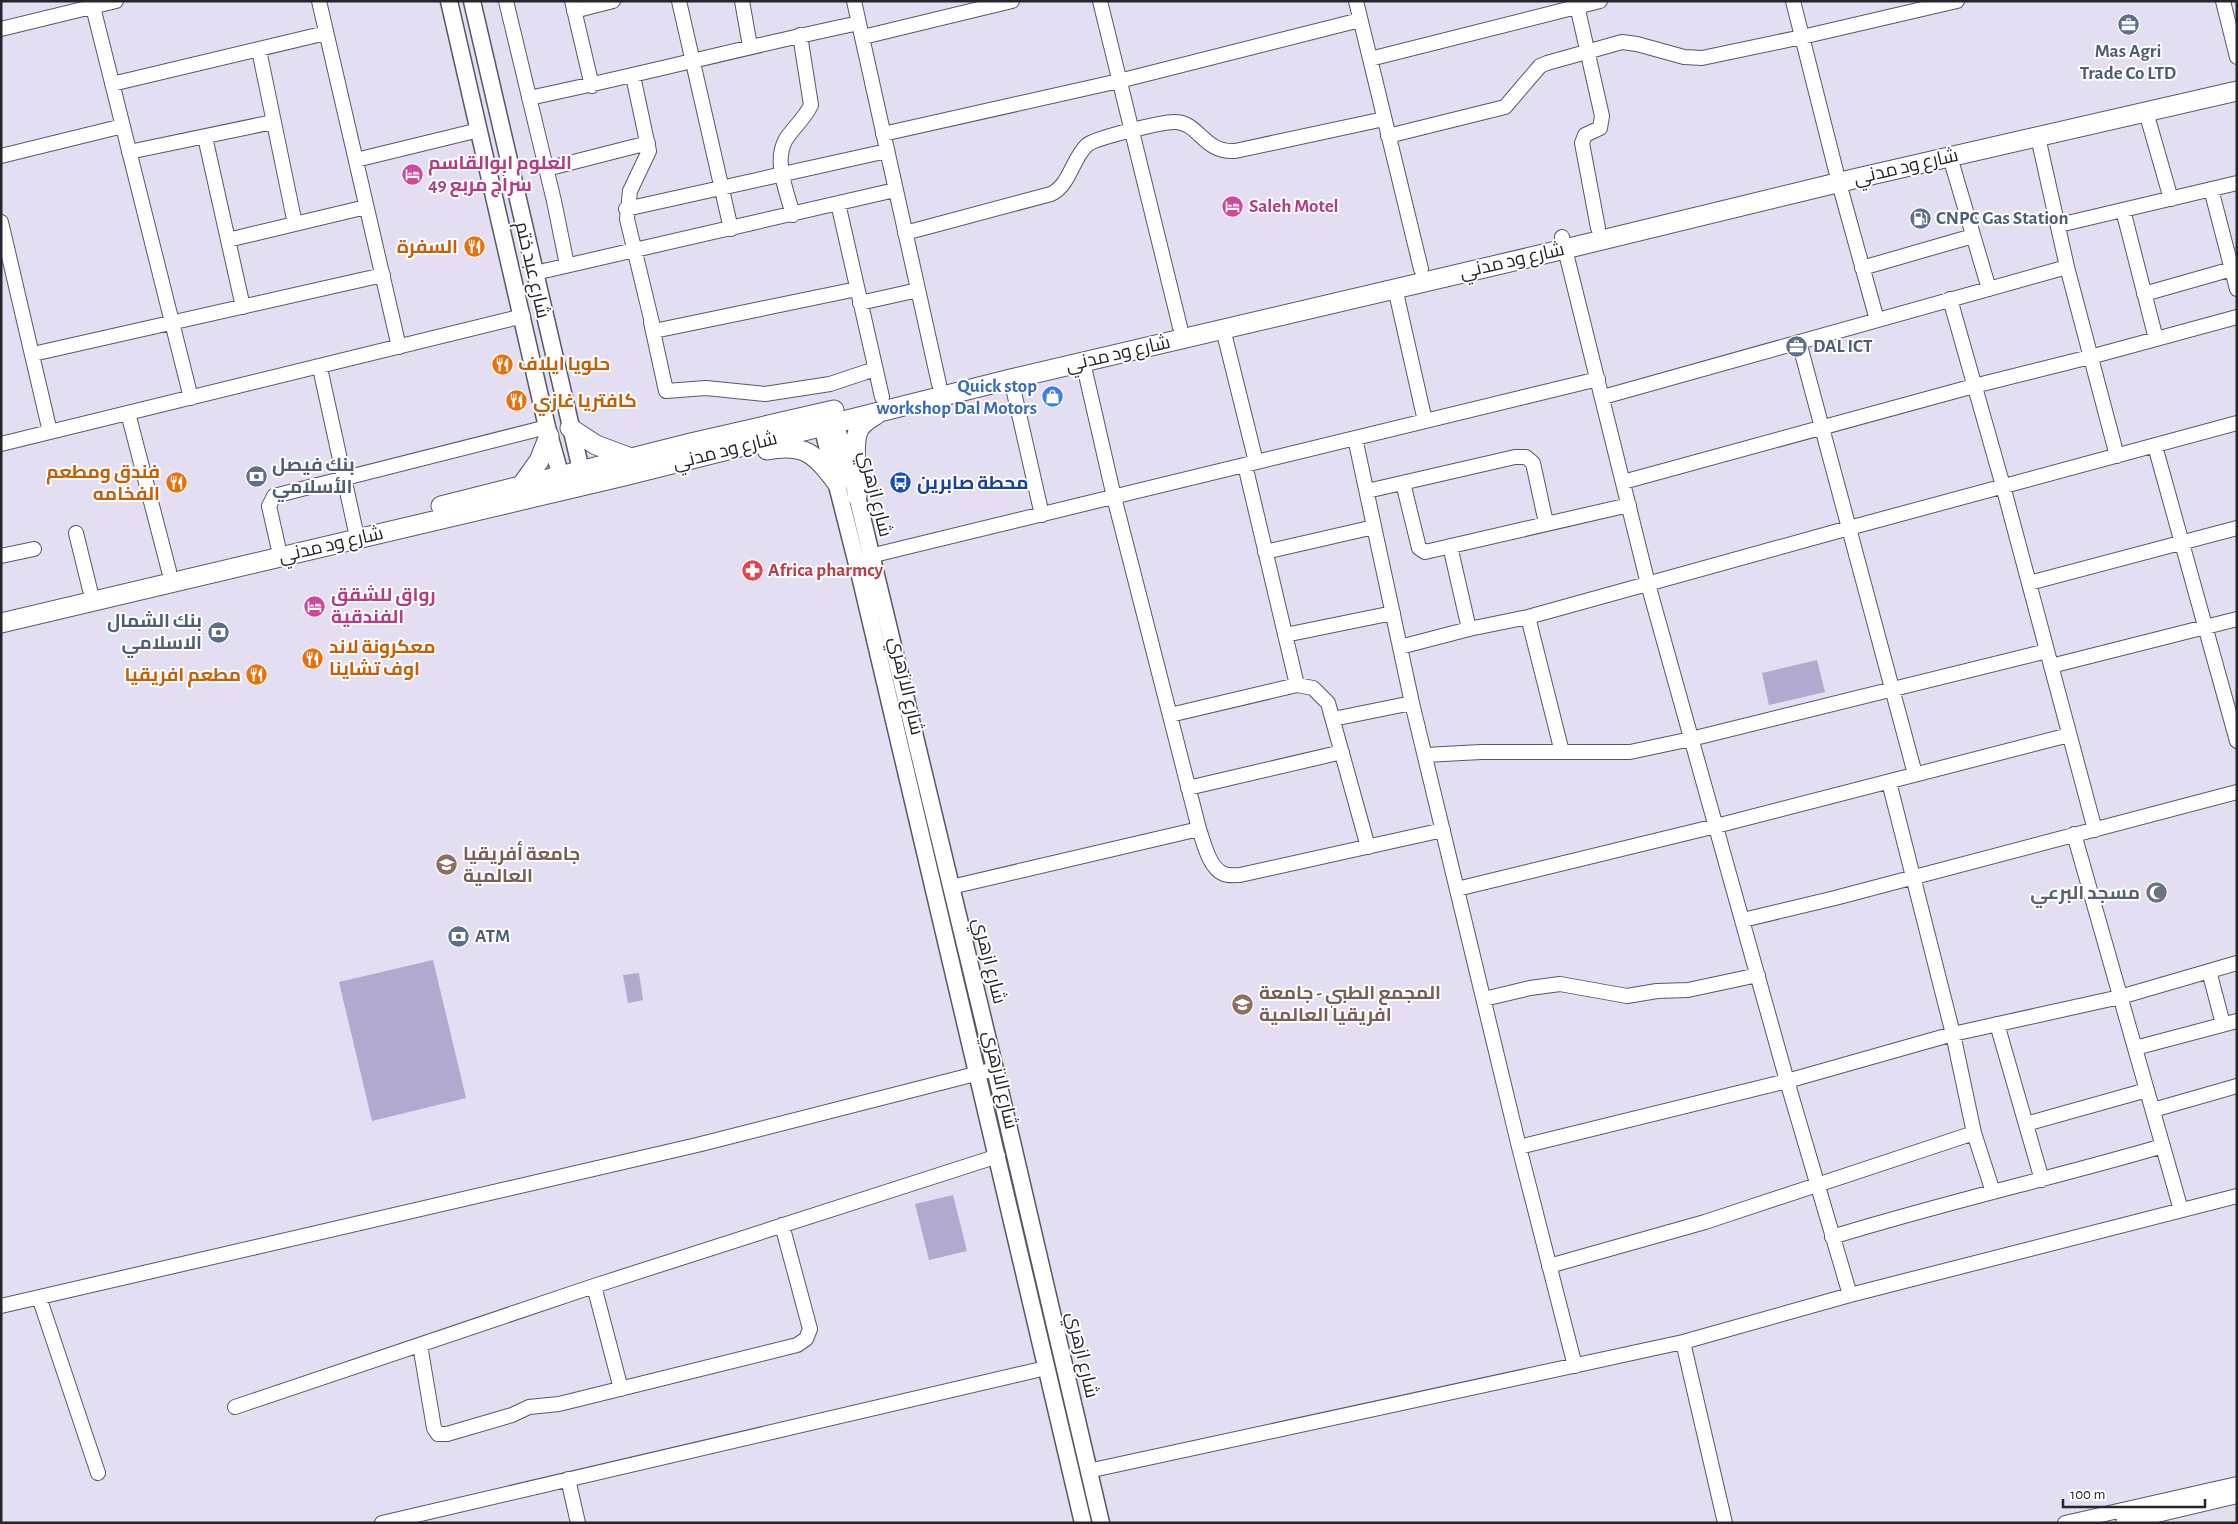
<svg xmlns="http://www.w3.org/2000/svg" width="2238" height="1524" font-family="'Alegreya Sans',Cairo,sans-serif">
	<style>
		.green { fill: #b3a8ce }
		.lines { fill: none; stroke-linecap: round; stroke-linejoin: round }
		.minor-casing { stroke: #5b5667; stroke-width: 16 }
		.major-casing { stroke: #5b5667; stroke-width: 19 }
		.highway-casing { stroke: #5b5667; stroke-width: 21 }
		.minor { stroke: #fff; stroke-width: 14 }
		.major { stroke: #fff; stroke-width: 16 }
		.highway { stroke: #fff; stroke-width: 19 }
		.labels { text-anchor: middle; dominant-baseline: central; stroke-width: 4; stroke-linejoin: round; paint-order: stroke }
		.service-label { font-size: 19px; font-weight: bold; fill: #4e5e75; stroke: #fff; text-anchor: start }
		.hotel-label { font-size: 19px; font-weight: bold; fill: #b23c85; stroke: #fff; text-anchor: start }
		.street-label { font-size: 19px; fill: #27252c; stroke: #fff }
		.food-label { font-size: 19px; font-weight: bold; fill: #c56008; stroke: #fff; text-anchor: end }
		.shop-label { font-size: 19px; font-weight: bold; fill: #366cbe; stroke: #fff; text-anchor: end }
		.transit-label { font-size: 19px; font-weight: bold; fill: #164399; stroke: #fff; text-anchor: start }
		.health-label { font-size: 19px; font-weight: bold; fill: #be3a42; stroke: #fff; text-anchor: start }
		.education-label { font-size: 19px; font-weight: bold; fill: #785e54; stroke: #fff; text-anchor: start }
		.worship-label { font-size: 19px; font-weight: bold; fill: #5b616d; stroke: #fff; text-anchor: end }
	</style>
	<rect width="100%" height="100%" fill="#e3def2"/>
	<path class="green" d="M1817,660L1825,692L1769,705L1762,673Z
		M433,960L466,1098L372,1121L339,982Z
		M639,973L643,1000L628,1003L623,975Z
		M953,1195L967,1251L929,1260L915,1204Z"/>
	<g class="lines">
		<defs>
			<path id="minor" d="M319,1L399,347
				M506,1L554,201L567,265
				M572,1L592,86
				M679,1L731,229
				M742,1L750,46
				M854,1L939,384
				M1100,1L1180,327
				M1356,1L1421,269
				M1576,1L1602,116L1600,128L1585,135L1582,143L1598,228
				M1793,1L1836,171
				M2223,1L2237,57
				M93,7L191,398
				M574,11L613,1
				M1,29L116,1
				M863,37L1012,1
				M259,50L295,224
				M1370,59L1600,1
				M633,76L649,151L630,191L627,219L654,331L857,289
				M112,84L326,33
				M529,98C640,75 749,46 859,23
				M2146,112L2171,199
				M883,134L1119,81L1360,20
				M1388,136L1505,107L1540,66L1547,63L1622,42L1637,44L1684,57L1702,58L1802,37L1957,1
				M205,137L243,307
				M2038,137L2067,267L2117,456
				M129,152L273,122
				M1,156L123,126
				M1950,157L1989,289
				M356,160L479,130
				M546,169L648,143
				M1839,183L1877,320
				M2211,189L2237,289
				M838,203L882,397
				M626,209L887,151
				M2123,210L2156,339
				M793,215C787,192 773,161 786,139C794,127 805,118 811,105L800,35
				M1,222L50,432
				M2059,225L2237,183
				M905,233L1051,194C1070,185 1072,159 1087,145C1095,138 1164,121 1176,122C1199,123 1204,153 1235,151L1384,119
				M1562,237L1648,584L1787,1081L1850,1295
				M228,240L366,207
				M1862,268L1973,236
				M535,273L895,190
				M1395,288L1425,421
				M2144,294L2232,269
				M1950,299L2003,486L2095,830
				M860,303L918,290
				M651,322L666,391L706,388L765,394L830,384L875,369
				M1223,329L1256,462
				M1799,342L1915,774
				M33,354L383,275
				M1083,362L1114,497L1199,829
				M320,368L355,528
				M1011,379L1042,515
				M1603,397L2067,267
				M128,413L169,571
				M1355,438L1412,703L1519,1147L1575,1366
				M1,444L523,316
				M2155,446L2237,741
				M1245,465L1297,685
				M1623,482L1974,386L2090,357L2237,317
				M1403,483L1419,548L1425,552L1629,505
				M1367,491L1515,457H1526L1533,463L1546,523
				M76,533L90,590
				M278,546L269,506L274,496L547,427
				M1450,546L1469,629
				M1265,552L1374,527
				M1,556L34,549
				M870,556L1598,379
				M2029,583L2237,528
				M1528,617L1562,752
				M1285,635L1393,613
				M1400,647L1469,629L1528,617L1849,528L2237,423
				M2051,666L2237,619
				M1170,715L1297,685L1313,688L1328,703L1368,847
				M1333,719L1412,703
				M1425,755L1481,752H1630L1691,739L2047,651
				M1889,782L1953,1034L1974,1133L1993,1192
				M1188,788L1342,752
				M2074,834L2181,1210
				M951,887L1199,829C1204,843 1209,868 1224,874C1229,876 1235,875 1240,875L1443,830
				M1457,889L1716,826L2069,735
				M1743,920L1835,898L2237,792
				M2209,971L2223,1024
				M1484,999L1530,988L1560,984L1627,996L1657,991L1688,990L1758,975
				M1997,1024L2042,1180
				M2135,1048L2237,1021
				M2153,1110L2237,1086
				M2026,1124L2147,1090
				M1519,1147L1787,1081L1953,1034L2120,997L2237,963
				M1832,1237C1942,1203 2053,1178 2163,1146
				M1549,1266L1705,1222L1974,1133
				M594,1286L621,1389
				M39,1297L98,1473
				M1,1306L697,1145L995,1069
				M1683,1342L1725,1523
				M420,1345L434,1428L438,1434H447L512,1415L529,1407L559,1404L797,1345L806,1339L810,1329L782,1225
				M235,1407L594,1286L998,1156
				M1088,1471L1683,1342L1850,1295L2237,1196
				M568,1479L578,1523
				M382,1523L1046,1368
				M2065,1523L2237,1484
				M2123,1523L2237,1496"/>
			<path id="major" d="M449,1L547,427L564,488
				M472,1L584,483
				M832,412L857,496L995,1069L1101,1523
				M819,414L860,576L1083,1523"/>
			<path id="highway" d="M570,428L596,445L631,458
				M767,450C805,443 815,454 837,483
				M521,486L539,461L549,436
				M857,496C858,478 851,444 859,429C863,422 871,418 877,414
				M441,506L691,443L834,410
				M1,623L624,476L1011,379L1565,249L1849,180L2237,91"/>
		</defs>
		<use href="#minor" class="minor-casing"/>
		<use href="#major" class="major-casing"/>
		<use href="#highway" class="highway-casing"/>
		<use href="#minor" class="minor"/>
		<use href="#major" class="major"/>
		<use href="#highway" class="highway"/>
	</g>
	<defs>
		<symbol id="office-disc" viewBox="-11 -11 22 22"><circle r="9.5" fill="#5c6f8a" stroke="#fff"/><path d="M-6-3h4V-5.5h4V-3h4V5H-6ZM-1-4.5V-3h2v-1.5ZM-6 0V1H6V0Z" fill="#fff"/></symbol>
		<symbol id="hotel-disc" viewBox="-11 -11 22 22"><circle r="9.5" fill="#d1479c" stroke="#fff"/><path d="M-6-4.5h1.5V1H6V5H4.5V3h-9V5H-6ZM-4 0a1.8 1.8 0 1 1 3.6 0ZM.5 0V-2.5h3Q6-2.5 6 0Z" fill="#fff"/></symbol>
		<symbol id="fuel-disc" viewBox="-11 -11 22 22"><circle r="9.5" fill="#5c6f8a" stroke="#fff"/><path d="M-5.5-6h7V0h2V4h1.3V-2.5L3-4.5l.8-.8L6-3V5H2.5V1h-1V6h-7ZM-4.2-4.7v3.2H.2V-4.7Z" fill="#fff"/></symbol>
		<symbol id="restaurant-disc" viewBox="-11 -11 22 22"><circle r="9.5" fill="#e8710a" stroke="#fff"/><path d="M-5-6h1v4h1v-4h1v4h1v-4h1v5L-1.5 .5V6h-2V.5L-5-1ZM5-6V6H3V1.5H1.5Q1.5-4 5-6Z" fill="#fff"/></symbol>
		<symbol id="shop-disc" viewBox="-11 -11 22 22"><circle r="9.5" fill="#3f7fe0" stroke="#fff"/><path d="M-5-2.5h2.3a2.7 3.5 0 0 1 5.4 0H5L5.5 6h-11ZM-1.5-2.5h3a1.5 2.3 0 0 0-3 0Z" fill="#fff"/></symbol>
		<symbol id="bank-disc" viewBox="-11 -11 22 22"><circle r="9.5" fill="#5c6f8a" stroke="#fff"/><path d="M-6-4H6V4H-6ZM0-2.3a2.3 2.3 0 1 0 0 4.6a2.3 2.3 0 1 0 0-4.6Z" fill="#fff"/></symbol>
		<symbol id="bus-disc" viewBox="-11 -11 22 22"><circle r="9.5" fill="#1a4fb4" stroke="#fff"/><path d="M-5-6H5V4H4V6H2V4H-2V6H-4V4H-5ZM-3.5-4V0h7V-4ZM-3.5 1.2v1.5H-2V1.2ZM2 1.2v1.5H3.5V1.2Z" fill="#fff"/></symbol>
		<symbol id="pharmacy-disc" viewBox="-11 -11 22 22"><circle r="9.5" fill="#e0444e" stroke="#fff"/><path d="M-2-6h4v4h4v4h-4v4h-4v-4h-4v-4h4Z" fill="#fff"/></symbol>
		<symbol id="university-disc" viewBox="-11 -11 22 22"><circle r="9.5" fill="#8d6e63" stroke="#fff"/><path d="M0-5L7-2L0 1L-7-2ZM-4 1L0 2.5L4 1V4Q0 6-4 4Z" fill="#fff"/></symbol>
		<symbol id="mosque-disc" viewBox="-11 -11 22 22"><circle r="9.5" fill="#6b7280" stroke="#fff"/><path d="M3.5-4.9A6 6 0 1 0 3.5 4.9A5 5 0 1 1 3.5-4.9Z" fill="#fff"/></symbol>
	</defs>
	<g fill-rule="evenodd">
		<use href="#office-disc" x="2116" y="12" width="25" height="25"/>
		<use href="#hotel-disc" x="400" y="162" width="25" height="25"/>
		<use href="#hotel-disc" x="1220" y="194" width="25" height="25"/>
		<use href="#fuel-disc" x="1908" y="206" width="25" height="25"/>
		<use href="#restaurant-disc" x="462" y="234" width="25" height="25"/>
		<use href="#office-disc" x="1784" y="334" width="25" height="25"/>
		<use href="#restaurant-disc" x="490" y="352" width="25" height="25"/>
		<use href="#shop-disc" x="1040" y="384" width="25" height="25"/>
		<use href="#restaurant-disc" x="504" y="388" width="25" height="25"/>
		<use href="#bank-disc" x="244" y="464" width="25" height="25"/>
		<use href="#restaurant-disc" x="164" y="470" width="25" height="25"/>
		<use href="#bus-disc" x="888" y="470" width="25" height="25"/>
		<use href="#pharmacy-disc" x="740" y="558" width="25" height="25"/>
		<use href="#hotel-disc" x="302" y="594" width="25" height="25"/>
		<use href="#bank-disc" x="206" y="620" width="25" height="25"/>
		<use href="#restaurant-disc" x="300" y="646" width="25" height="25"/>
		<use href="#restaurant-disc" x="244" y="662" width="25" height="25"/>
		<use href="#university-disc" x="434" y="852" width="25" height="25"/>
		<use href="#mosque-disc" x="2144" y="880" width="25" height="25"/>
		<use href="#bank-disc" x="446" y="924" width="25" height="25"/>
		<use href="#university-disc" x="1230" y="992" width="25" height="25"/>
	</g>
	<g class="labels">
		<g class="service-label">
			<text x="2128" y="51" text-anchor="middle">Mas Agri<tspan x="2128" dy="22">Trade Co LTD</tspan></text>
			<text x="1936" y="218">CNPC Gas Station</text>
			<text x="1813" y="346">DAL ICT</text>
			<text x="272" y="465">بنك فيصل<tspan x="272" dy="22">الأسلامي</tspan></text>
			<text x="202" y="621" text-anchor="end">بنك الشمال<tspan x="202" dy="22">الاسلامي</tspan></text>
			<text x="475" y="936">ATM</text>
		</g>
		<g class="hotel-label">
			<text x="428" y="163">العلوم ابوالقاسم<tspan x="428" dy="22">سراج مربع 49</tspan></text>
			<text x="1249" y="206">Saleh Motel</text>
			<text x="331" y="595">رواق للشقق<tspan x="331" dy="22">الفندقية</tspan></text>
		</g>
		<g class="street-label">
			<text transform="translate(1906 167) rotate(-13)">شارع ود مدني</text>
			<text transform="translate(1512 261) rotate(-13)">شارع ود مدني</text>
			<text transform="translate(532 270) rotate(77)">شارع عبد ختم</text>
			<text transform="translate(1118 354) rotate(-13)">شارع ود مدني</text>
			<text transform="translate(725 451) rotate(-14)">شارع ود مدني</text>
			<text transform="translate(875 494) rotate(76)">شارع ازهري</text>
			<text transform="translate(331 545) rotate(-13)">شارع ود مدني</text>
			<text transform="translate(906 686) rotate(77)">شارع الازهري</text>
			<text transform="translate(989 961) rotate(76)">شارع ازهري</text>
			<text transform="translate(1000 1080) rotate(77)">شارع الازهري</text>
			<text transform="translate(1082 1355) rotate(77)">شارع ازهري</text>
		</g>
		<g class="food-label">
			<text x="458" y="247">السفرة</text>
			<text x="518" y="364" text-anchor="start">حلويا ايلاف</text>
			<text x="533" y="401" text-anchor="start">كافتريا غازي</text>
			<text x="160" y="472">فندق ومطعم<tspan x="160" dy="22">الفخامه</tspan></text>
			<text x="329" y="647" text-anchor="start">معكرونة لاند<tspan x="329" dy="22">اوف تشاينا</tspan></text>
			<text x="241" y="675">مطعم افريقيا</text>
		</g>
		<g class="shop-label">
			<text x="1037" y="386">Quick stop<tspan x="1037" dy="22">workshop Dal Motors</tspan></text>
		</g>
		<g class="transit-label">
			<text x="917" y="483">محطة صابرين</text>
		</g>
		<g class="health-label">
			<text x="768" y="570">Africa pharmcy</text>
		</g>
		<g class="education-label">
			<text x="463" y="854">جامعة أفريقيا<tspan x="463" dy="22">العالمية</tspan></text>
			<text x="1259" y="993">المجمع الطبي - جامعة<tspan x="1259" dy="22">افريقيا العالمية</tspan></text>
		</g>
		<g class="worship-label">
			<text x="2140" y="893">مسجد البرعي</text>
		</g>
	</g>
	<rect width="2238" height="1524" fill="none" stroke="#27252c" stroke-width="5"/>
	<path d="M2063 1499v8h142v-8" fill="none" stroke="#27252c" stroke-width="2.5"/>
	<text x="2070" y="1499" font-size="15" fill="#27252c" stroke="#ffffff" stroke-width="4" paint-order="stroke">100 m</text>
</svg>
